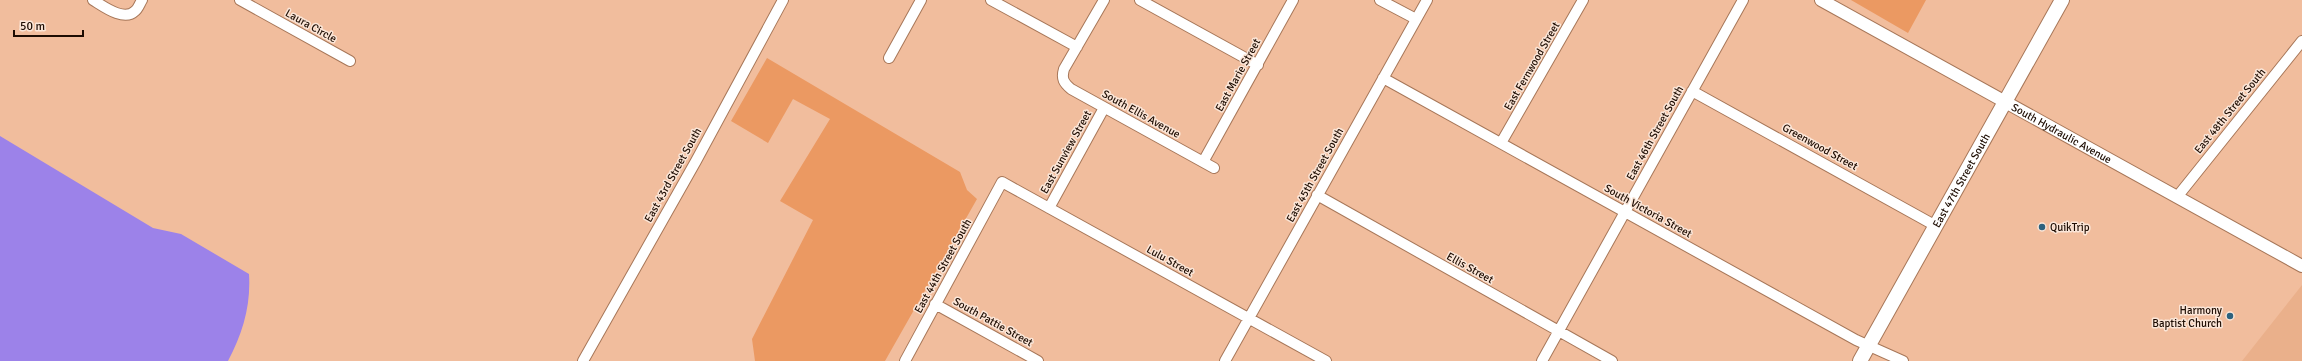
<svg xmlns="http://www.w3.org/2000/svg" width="2302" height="361" font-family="Signika,sans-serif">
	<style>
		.built { fill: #eab08b }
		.green { fill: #eb9962 }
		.water { fill: #9c82e9 }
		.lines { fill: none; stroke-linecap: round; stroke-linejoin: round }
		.minor-casing { stroke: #a77759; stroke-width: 12 }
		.tertiary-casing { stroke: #a77759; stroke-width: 14 }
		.secondary-casing { stroke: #a77759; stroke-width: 16 }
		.minor { stroke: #fff; stroke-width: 10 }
		.tertiary { stroke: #fff; stroke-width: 12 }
		.secondary { stroke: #fff; stroke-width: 14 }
		.poi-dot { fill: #2d627e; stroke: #fbe6d8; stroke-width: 1.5 }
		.labels { text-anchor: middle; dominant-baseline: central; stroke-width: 3; stroke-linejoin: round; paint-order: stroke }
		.street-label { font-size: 11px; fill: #1d0c02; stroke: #fbe6d8 }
		.poi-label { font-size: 11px; fill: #1d0c02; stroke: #fbe6d8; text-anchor: start }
	</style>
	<rect width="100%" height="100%" fill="#f1bd9d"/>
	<path class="built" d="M2302,285V361H2242Z"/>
	<path class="green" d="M1851,0H1926L1908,33Z
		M767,58L960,172L967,190L977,199L885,361H755L752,339L813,220L780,201L830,119L793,99L768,143L731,121Z"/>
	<path class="water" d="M0,136L153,228L181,234L249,274C251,305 243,333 228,361H0Z"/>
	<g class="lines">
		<defs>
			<path id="minor" d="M93,0C103,6 124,22 135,11C138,9 140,3 142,0
				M240,0L350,61
				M991,0L1077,47
				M1104,0L1064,69C1061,79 1064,83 1071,89L1214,168
				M1140,0L1258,65
				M1380,0L1416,19
				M889,58L921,0
				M1383,78L1856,340L1903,361
				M1692,91L1936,226
				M1501,143L1583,0
				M1203,162L1293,0
				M1317,195L1612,361
				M2177,197L2302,41
				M1049,208L1104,108
				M935,304L1038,361
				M583,361L696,161L783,0
				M905,361L1002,182L1326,361
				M1225,361L1427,0
				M1542,361L1743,0"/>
			<g id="tertiary">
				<path id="s1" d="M1821,0L2302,266"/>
			</g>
			<g id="secondary">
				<path id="s2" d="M1860,361L2062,0"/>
			</g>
		</defs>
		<use href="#minor" class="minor-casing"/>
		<use href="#tertiary" class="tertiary-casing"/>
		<use href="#secondary" class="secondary-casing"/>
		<use href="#minor" class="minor"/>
		<use href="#tertiary" class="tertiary"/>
		<use href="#secondary" class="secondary"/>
	</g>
	<g class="poi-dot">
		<circle cx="2042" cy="227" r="4"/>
		<circle cx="2230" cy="316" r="4"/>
	</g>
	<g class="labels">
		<g class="street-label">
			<text transform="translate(311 26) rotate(29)">Laura Circle</text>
			<text transform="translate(1532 66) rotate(-60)">East Fernwood Street</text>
			<text transform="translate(1238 75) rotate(-61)">East Marie Street</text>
			<text transform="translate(2230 111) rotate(-51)">East 48th Street South</text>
			<text transform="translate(1141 114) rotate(29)">South Ellis Avenue</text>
			<text transform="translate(1655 133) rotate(-61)">East 46th Street South</text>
			<text stroke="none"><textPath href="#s1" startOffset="275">South Hydraulic Avenue</textPath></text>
			<text transform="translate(1820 147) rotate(29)">Greenwood Street</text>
			<text transform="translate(1066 152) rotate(-61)">East Sunview Street</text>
			<text transform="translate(673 175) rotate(-61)">East 43rd Street South</text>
			<text transform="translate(1315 175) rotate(-61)">East 45th Street South</text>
			<text stroke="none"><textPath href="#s2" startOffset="207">East 47th Street South</textPath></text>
			<text transform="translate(1648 211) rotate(29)">South Victoria Street</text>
			<text transform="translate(1170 261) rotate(29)">Lulu Street</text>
			<text transform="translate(943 266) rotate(-61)">East 44th Street South</text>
			<text transform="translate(1470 268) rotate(29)">Ellis Street</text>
			<text transform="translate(993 322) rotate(29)">South Pattie Street</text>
		</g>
		<g class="poi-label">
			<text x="2050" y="227">QuikTrip</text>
			<text x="2222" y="310" text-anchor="end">Harmony<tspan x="2222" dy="13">Baptist Church</tspan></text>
		</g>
	</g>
	<path d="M14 30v6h69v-6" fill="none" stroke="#1d0c02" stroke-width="2"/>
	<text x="20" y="30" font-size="12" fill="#1d0c02" stroke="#fbe6d8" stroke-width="3" paint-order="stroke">50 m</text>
</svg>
